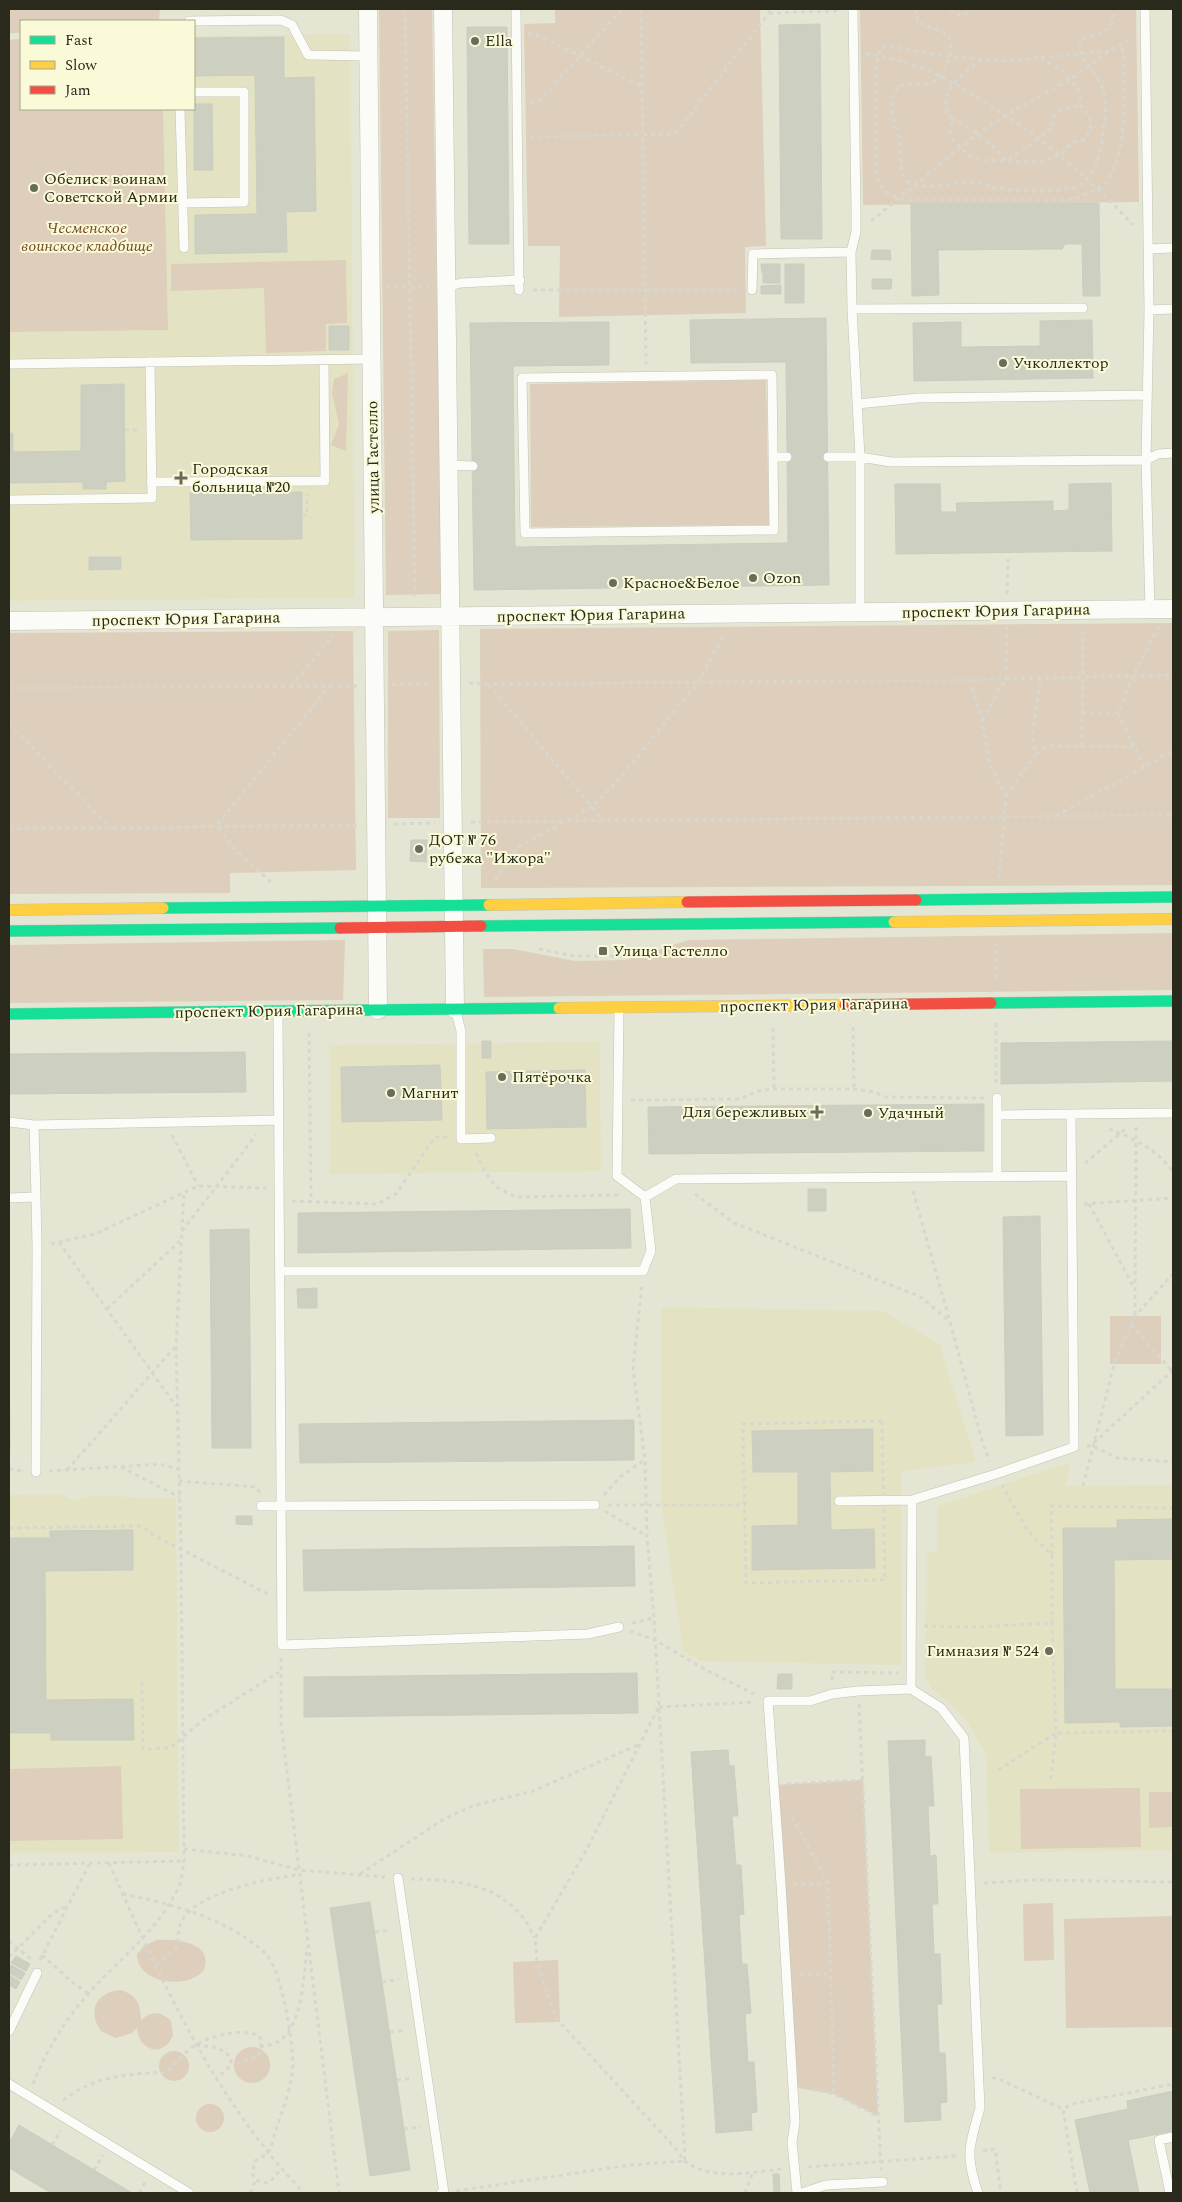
<svg xmlns="http://www.w3.org/2000/svg" width="1182" height="2202" font-family="Spectral,serif">
	<style>
		.built { fill: #e3e3c4 }
		.green { fill: #ddcfbb }
		.building { fill: #cdcfc1; stroke: #cacdbf }
		.lines { fill: none; stroke-linecap: round; stroke-linejoin: round }
		.lane-casing { stroke: #c2c2b4; stroke-width: 10 }
		.street-casing { stroke: #c2c2b4; stroke-width: 19 }
		.fast-casing { stroke: #c2c2b4; stroke-width: 12 }
		.slow-casing { stroke: #c2c2b4; stroke-width: 12 }
		.jam-casing { stroke: #c2c2b4; stroke-width: 12 }
		.path { stroke: #d7d7d0; stroke-width: 3; stroke-dasharray: 4 4; stroke-linecap: butt }
		.lane { stroke: #fbfbf8; stroke-width: 9 }
		.street { stroke: #fbfbf8; stroke-width: 18 }
		.fast { stroke: #16e098; stroke-width: 11 }
		.slow { stroke: #ffcf43; stroke-width: 11 }
		.jam { stroke: #f24e42; stroke-width: 11 }
		.poi-dot { fill: #6b6b5c; stroke: #fbfad8; stroke-width: 2 }
		.labels { text-anchor: middle; dominant-baseline: central; stroke-width: 4; stroke-linejoin: round; paint-order: stroke }
		.poi-label { font-size: 16px; fill: #29291c; stroke: #fbfad8; text-anchor: start }
		.park-label { font-size: 16px; font-style: italic; fill: #744924; stroke: #fbfad8 }
		.street-label { font-size: 16px; fill: #29291c; stroke: #fbfad8 }
	</style>
	<rect width="100%" height="100%" fill="#e5e5d3"/>
	<path class="built" d="M350,34L355,598L9,601V332L168,330L163,109H194V36Z
		M600,1042L601,1171L330,1174L329,1045Z
		M661,1307L884,1311L940,1345L976,1462L901,1471V1665L699,1661L683,1651L661,1504Z
		M1070,1462L1066,1486L1173,1485V1850L989,1853L986,1754L965,1718L931,1688L925,1675L927,1552L937,1551V1506Z
		M60,1494L74,1501L88,1496L176,1498L179,1852L9,1853V1495Z"/>
	<path class="green" d="M9,9H160L159,21H21V33H9Z
		M379,9H432L442,594L386,595Z
		M555,9H760L766,246L745,247L746,313L559,317L560,246H528L524,24L555,23Z
		M860,9H1136L1139,202L863,205Z
		M21,39V109H163L168,330L9,332V40Z
		M346,260L347,323L326,324V351L266,353L264,288L171,291V264Z
		M348,373L346,451L331,445L339,424L332,394L334,379Z
		M766,380L769,525L531,527L530,384Z
		M1173,623V885L481,888L480,629Z
		M439,630L440,818H388V631Z
		M353,631L356,870L230,873V893L9,894V633Z
		M1173,933V990L484,997L483,949H513L575,961L626,960L689,940Z
		M345,940L343,1000L9,1003V945Z
		M1110,1316H1161V1364H1110Z
		M121,1766L123,1839L9,1841V1769Z
		M863,1780L878,2116L834,2094L792,2087L774,1785Z
		M1140,1788L1141,1847L1021,1849L1020,1789Z
		M1149,1792H1173V1827L1149,1828Z
		M1053,1903L1054,1960L1024,1961L1023,1904Z
		M1173,1916V2027L1066,2028L1064,1919Z
		M157,1940C176,1939 214,1942 204,1970C187,1991 136,1983 137,1954L145,1945Z
		M558,1960L560,2022L515,2023L513,1962Z
		M120,1990C136,1994 141,2004 141,2020C151,2011 161,2011 171,2021L173,2035C164,2058 139,2052 137,2028L132,2033L116,2038L101,2031C87,2012 96,1992 120,1990Z
		M234 2065a18 18 0 1 1 36 0a18 18 0 1 1-36 0Z
		M159 2066a15 15 0 1 1 30 0a15 15 0 1 1-30 0Z
		M196 2118a14 14 0 1 1 28 0a14 14 0 1 1-28 0Z"/>
	<path class="building" d="M820,24L822,239H781L779,25Z
		M467,27H507L509,244H469Z
		M284,37V78L314,77L316,211L286,212L287,252L195,254V215L257,214L255,75L194,76V38Z
		M194,104H212L213,170H194Z
		M1099,203L1100,296H1083L1082,244H1065L1062,249L938,250L939,295L912,296L911,204Z
		M872,250H890L891,260L871,259Z
		M761,264H780V273H762Z
		M785,264H804V303H785Z
		M763,274H780V283H763Z
		M872,279H892L891,289H872Z
		M781,285V294H761V286Z
		M826,318L829,585L474,590L470,323L609,322V365L513,366L515,547L788,543L786,362L691,363L690,320Z
		M1092,320L1093,378L914,381L913,323L961,322V347L1040,346V321Z
		M329,326H349V350H329Z
		M124,384L125,481L106,482V489H83V482L9,483V433H13V452L81,451V385Z
		M1111,483L1112,551L896,554L895,484H940L941,512H957L956,503L1053,501V511L1069,510V484Z
		M302,492V539L191,540L190,493Z
		M89,557H121V569L89,570Z
		M411,840H427L426,862L410,861Z
		M482,1041H491V1058H482Z
		M1173,1041V1081L1001,1084V1043Z
		M245,1052L246,1092L9,1094V1054Z
		M440,1065L442,1120L342,1122L341,1067Z
		M583,1070H585L586,1127L487,1129L486,1072Z
		M984,1104V1151L649,1154L648,1107Z
		M808,1189H826V1211H808Z
		M630,1209L631,1248L298,1253V1213Z
		M1040,1216L1043,1435L1006,1436L1003,1217Z
		M249,1229L251,1448H212L210,1230Z
		M317,1288V1308H298L297,1289Z
		M9,1356L10,1450H9Z
		M634,1420V1460L300,1463L299,1424Z
		M873,1429V1471L830,1472L831,1530L874,1529L875,1568L752,1570V1526L798,1525V1472H753L752,1431Z
		M236,1516H252V1525L236,1524Z
		M1173,1519V1559L1114,1560L1115,1689H1173V1726L1120,1727V1722L1065,1723L1063,1528H1117V1520Z
		M133,1530V1570L45,1571L46,1700L133,1699L134,1740H51V1733H9V1538H50V1531Z
		M634,1546L635,1586L304,1591L303,1550Z
		M637,1673L638,1713L304,1717V1677Z
		M778,1674H792V1689H777Z
		M925,1740V1757L931,1756L934,1806H928L930,1856L936,1855L938,1904H932L934,1954H940L942,2004H937L939,2053H945L947,2102L940,2103L941,2120L905,2122L888,1741Z
		M728,1750L729,1766H734L738,1816H732L736,1865H741L744,1914L739,1915L742,1964H747L751,2013L745,2014L748,2062H754L757,2112L751,2113L752,2130L716,2133L691,1752Z
		M370,1902L410,2170L370,2176L330,1908Z
		M16,1956L30,1964L26,1971L11,1963Z
		M11,1965L25,1973L21,1980L9,1973Z
		M9,1975L20,1982L16,1989L9,1985Z
		M1173,2091V2131L1128,2140L1139,2193H1090L1075,2120L1128,2109L1127,2101Z
		M19,2125L94,2170L132,2193H51L9,2168V2143Z
		M773,2174H779L780,2193H774Z"/>
	<g class="lines">
		<defs>
			<path id="lane" d="M516,9L519,290
				M853,9L856,211V232L851,252L852,309L860,457V612
				M1145,9L1149,310L1146,460L1150,609
				M189,21L281,20L292,25L308,55L369,56
				M180,109L184,248
				M183,203L244,202V92H194
				M1148,249L1173,248
				M446,287L461,283L520,280
				M752,290L753,254L851,252
				M852,309L1083,308
				M1149,310L1173,309
				M9,364L372,359
				M772,375L774,530L525,533L522,378Z
				M857,404L918,398L1146,395
				M773,457H787
				M828,457H860L891,462L1146,460L1158,454L1173,453
				M448,465L473,466
				M151,482L325,481L324,360
				M9,500L152,498L150,362
				M456,1012L461,1031V1139L491,1138
				M278,1013L282,1645L588,1634L619,1627
				M997,1098V1177
				M997,1115L1071,1114
				M9,1122L34,1125
				M36,1197L34,1125L279,1120
				M645,1197L676,1179L1072,1176
				M9,1198L36,1197L37,1247L36,1472
				M280,1271H643L651,1251L645,1197L617,1176L619,1008
				M839,1501L912,1500
				M261,1506L595,1505
				M911,1689L941,1708L964,1738L980,2108C969,2146 965,2155 978,2193
				M398,1878L444,2193H441
				M9,2031L37,1973
				M9,2084L189,2193
				M797,2193L792,2142L795,2122L781,1884L768,1701H810L832,1694L858,1691L911,1689L912,1500L996,1474L1074,1447L1071,1114L1173,1113
				M802,2193L826,2185L883,2182
				M1170,2193L1159,2140L1173,2137"/>
			<path id="street" d="M368,9L378,1010
				M443,9L455,1009
				M9,621L1173,609"/>
			<path id="fast" d="M916,900L1173,897
				M163,908L489,905
				M481,926L894,922
				M9,931L340,928
				M991,1003L1173,1001
				M9,1014L559,1008"/>
			<path id="slow" d="M489,905L687,902
				M9,910L163,908
				M894,922L1173,919
				M559,1008L845,1005"/>
			<path id="jam" d="M687,902L916,900
				M340,928L481,926
				M845,1005L991,1003"/>
		</defs>
		<use href="#lane" class="lane-casing"/>
		<use href="#street" class="street-casing"/>
		<use href="#fast" class="fast-casing"/>
		<use href="#slow" class="slow-casing"/>
		<use href="#jam" class="jam-casing"/>
		<path class="path" d="M405,9L415,596
			M641,9L646,364
			M916,9L915,13L919,23L943,32L951,40C952,57 944,82 924,84C916,85 909,83 900,86C894,91 892,98 891,106C891,119 898,130 900,143C902,154 898,175 909,182C924,194 960,178 979,183C985,185 991,187 998,188C1016,191 1069,194 1083,183C1096,173 1100,154 1102,139C1104,124 1107,108 1104,93C1100,76 1082,62 1079,47L1083,39C1101,30 1115,35 1113,9
			M950,9C957,17 965,16 973,9
			M1060,9L1066,11L1076,9
			M769,13L839,11
			M528,33L537,35L641,86
			M1109,51L1006,61L950,57L894,47H883L878,56L876,66L877,175C881,194 893,198 911,200H1067C1081,197 1095,192 1105,183C1129,159 1125,76 1122,44
			M866,53C884,57 903,61 921,68C941,75 960,87 978,98C1038,134 1086,174 1133,225
			M982,60C964,72 931,95 952,119L950,134L953,140L967,154L979,160L1041,162L1061,154L1073,142L1084,140C1091,132 1093,124 1088,114C1086,111 1082,109 1081,105C1080,101 1081,97 1079,93C1072,75 1057,66 1041,59
			M530,102H538L622,9
			M952,119C973,128 991,144 1007,161L1050,130L1055,114L1063,108L1081,106
			M531,137L675,134L769,13V9
			M871,221L977,134L1006,115L1071,79L1109,51L1131,39
			M387,287H429
			M533,290H739
			M125,430H137
			M302,515H307V494
			M1007,594L1008,559
			M970,680L982,720L990,765L1006,796L999,877
			M469,683L489,684L970,680L1173,675
			M392,685L433,684
			M489,685L604,821
			M291,686L334,635
			M9,688L358,686
			M1082,713H1118L1133,676L1158,627
			M1118,713L1144,767
			M982,720C992,707 995,692 1006,680L1007,627
			M9,724L112,829
			M1082,747L1083,628
			M1036,754L1046,746L1135,747
			M1006,796L1036,754L1032,736L1041,678
			M1056,816L1173,751
			M471,822L1173,815
			M394,824L435,823
			M9,829L358,825
			M495,880L517,848L593,806L617,782L698,682L725,633
			M271,882L233,847L217,825L329,687
			M996,943V982
			M539,949L574,956H622
			M996,1023V1084
			M853,1027L854,1089
			M773,1028L774,1089
			M309,1033L311,1201
			M631,1100L740,1099L758,1091L774,1089H854L874,1092L885,1097L984,1098
			M1109,1129C1133,1138 1158,1150 1173,1172
			M172,1135L198,1186
			M476,1153L484,1170L496,1187L516,1197L618,1195
			M1085,1163L1128,1127
			M913,1191L950,1322
			M695,1194L734,1223L921,1297L950,1322L983,1444L990,1461
			M292,1201L377,1204L396,1194L435,1137H448
			M1084,1204L1173,1198
			M1089,1204L1135,1289
			M182,1231L256,1135
			M59,1242L176,1406
			M51,1244L95,1234L198,1186L266,1188
			M107,1309L180,1241
			M1135,1315L1136,1126
			M1131,1325L1172,1371
			M882,1421L885,1580L746,1583L743,1424Z
			M1087,1447L1096,1441L1173,1370
			M1094,1447L1118,1458L1173,1462
			M121,1467L179,1497
			M9,1469L23,1471
			M67,1470L175,1347
			M49,1471L159,1464L179,1469
			M179,1481L256,1487L260,1493
			M1083,1486L1115,1361L1135,1316L1173,1274
			M604,1495L620,1477L644,1460
			M608,1505H745
			M605,1511L647,1536
			M9,1528L142,1526L155,1536L268,1594
			M1052,1555L1051,1506L1173,1508
			M632,1623L654,1618
			M924,1626L976,1627L1052,1623V1555L1027,1530L1002,1485
			M630,1631L655,1640L706,1670L756,1695
			M281,1658V1723L339,2193
			M832,1680V1672L898,1673
			M142,1682L143,1749L170,1748L203,1720L279,1672
			M859,1704L881,2170
			M659,1707L755,1702
			M658,1708L587,1849L535,1938L537,1963L556,2018L677,2150C680,2154 682,2159 686,2162C712,2181 753,2172 782,2169
			M998,1770L1056,1733L1052,1623
			M1051,1779L1056,1733L1173,1731
			M787,1784L863,1780
			M792,1817L828,1883L834,2094
			M184,1849L248,1856L299,1870L385,1877
			M109,1863C160,1979 215,2101 304,2193
			M9,1865L184,1861
			M360,1874L444,1819L472,1806L533,1791L638,1745
			M411,1879C451,1880 493,1882 521,1915C527,1922 531,1931 535,1938
			M984,1883L1033,1880L1173,1882
			M793,1884L828,1883
			M123,1894C172,1904 227,1918 265,1953C282,1969 296,2052 292,2074C289,2094 281,2114 275,2133C273,2138 272,2146 269,2151C266,2156 258,2158 254,2162L253,2175L256,2180L263,2183L270,2182L281,2169
			M375,1932L391,1930
			M9,1941L33,1961
			M42,1955L71,1981L89,1994
			M9,1957L52,1914L67,1906
			M40,1960L90,1863
			M156,1965L177,1947C178,1936 178,1926 184,1917C203,1892 270,1877 300,1875
			M800,1974H830
			M382,1982L399,1979
			M390,2032L406,2030
			M196,2045L219,2048L231,2057C231,2069 225,2072 216,2077
			M260,2047C267,2045 277,2044 282,2039C303,2021 304,1973 307,1947
			M992,2078H997L1063,2109
			M397,2080L413,2078
			M33,2084C48,2046 69,2014 97,1984C127,1953 162,1925 180,1884C182,1877 183,1868 184,1861L181,1549L176,1347L184,1191
			M805,2088L834,2094L878,2116
			M63,2100C97,2075 127,2074 168,2072C175,2064 182,2055 190,2049C207,2036 238,2028 258,2035L262,2040L259,2055L239,2063H231
			M404,2129L421,2127
			M52,2145L61,2130
			M983,2151L995,2149L1001,2193
			M808,2167L957,2156
			M94,2170L103,2155
			M456,2191L630,2165L685,2161L654,1618L647,1536L645,1460L633,1368L642,1284
			M139,2193L146,2181
			M250,2193L256,2180
			M745,2193L753,2172
			M1077,2193L1063,2109L1072,2104L1173,2084"/>
		<use href="#lane" class="lane"/>
		<use href="#street" class="street"/>
		<use href="#fast" class="fast"/>
		<use href="#slow" class="slow"/>
		<use href="#jam" class="jam"/>
	</g>
	<g class="poi-dot">
		<circle cx="475" cy="41" r="5"/>
		<circle cx="34" cy="188" r="5"/>
		<circle cx="1003" cy="363" r="5"/>
		<path d="M178.5 470.5h5v5h5v5h-5v5h-5v-5h-5v-5h5z"/>
		<circle cx="753" cy="578" r="5"/>
		<circle cx="613" cy="583" r="5"/>
		<circle cx="419" cy="849" r="5"/>
		<rect x="598" y="946" width="10" height="10" rx="2.5"/>
		<circle cx="502" cy="1077" r="5"/>
		<circle cx="391" cy="1093" r="5"/>
		<path d="M814.5 1104.5h5v5h5v5h-5v5h-5v-5h-5v-5h5z"/>
		<circle cx="868" cy="1113" r="5"/>
		<circle cx="1049" cy="1651" r="5"/>
	</g>
	<g class="labels">
		<g class="poi-label">
			<text x="485" y="41">Ella</text>
			<text x="44" y="179">Обелиск воинам<tspan x="44" dy="18">Советской Армии</tspan></text>
			<text x="1013" y="363">Учколлектор</text>
			<text x="192" y="469">Городская<tspan x="192" dy="18">больница №20</tspan></text>
			<text x="763" y="578">Ozon</text>
			<text x="623" y="583">Красное&amp;Белое</text>
			<text x="429" y="840">ДОТ № 76<tspan x="429" dy="18">рубежа "Ижора"</tspan></text>
			<text x="613" y="951">Улица Гастелло</text>
			<text x="512" y="1077">Пятёрочка</text>
			<text x="401" y="1093">Магнит</text>
			<text x="807" y="1112" text-anchor="end">Для бережливых</text>
			<text x="878" y="1113">Удачный</text>
			<text x="1039" y="1651" text-anchor="end">Гимназия № 524</text>
		</g>
		<g class="park-label">
			<text x="87" y="228">Чесменское<tspan x="87" dy="18">воинское кладбище</tspan></text>
		</g>
		<g class="street-label">
			<text transform="translate(373 457) rotate(-91)">улица Гастелло</text>
			<text transform="translate(996 611) rotate(-1)">проспект Юрия Гагарина</text>
			<text transform="translate(591 615) rotate(-1)">проспект Юрия Гагарина</text>
			<text transform="translate(186 619) rotate(-1)">проспект Юрия Гагарина</text>
			<text transform="translate(814 1005) rotate(-1)">проспект Юрия Гагарина</text>
			<text transform="translate(269 1011) rotate(-1)">проспект Юрия Гагарина</text>
		</g>
	</g>
	<rect width="1182" height="2202" fill="none" stroke="#29291c" stroke-width="20"/>
	<rect x="20" y="20" width="175" height="90" fill="#fbfad8" stroke="#a7a68d"/>
	<rect x="30" y="36" width="25" height="8" fill="#16e098" stroke="#a7a68d"/>
	<text x="65" y="45" font-size="15" fill="#29291c">Fast</text>
	<rect x="30" y="61" width="25" height="8" fill="#ffcf43" stroke="#a7a68d"/>
	<text x="65" y="70" font-size="15" fill="#29291c">Slow</text>
	<rect x="30" y="86" width="25" height="8" fill="#f24e42" stroke="#a7a68d"/>
	<text x="65" y="95" font-size="15" fill="#29291c">Jam</text>
</svg>
